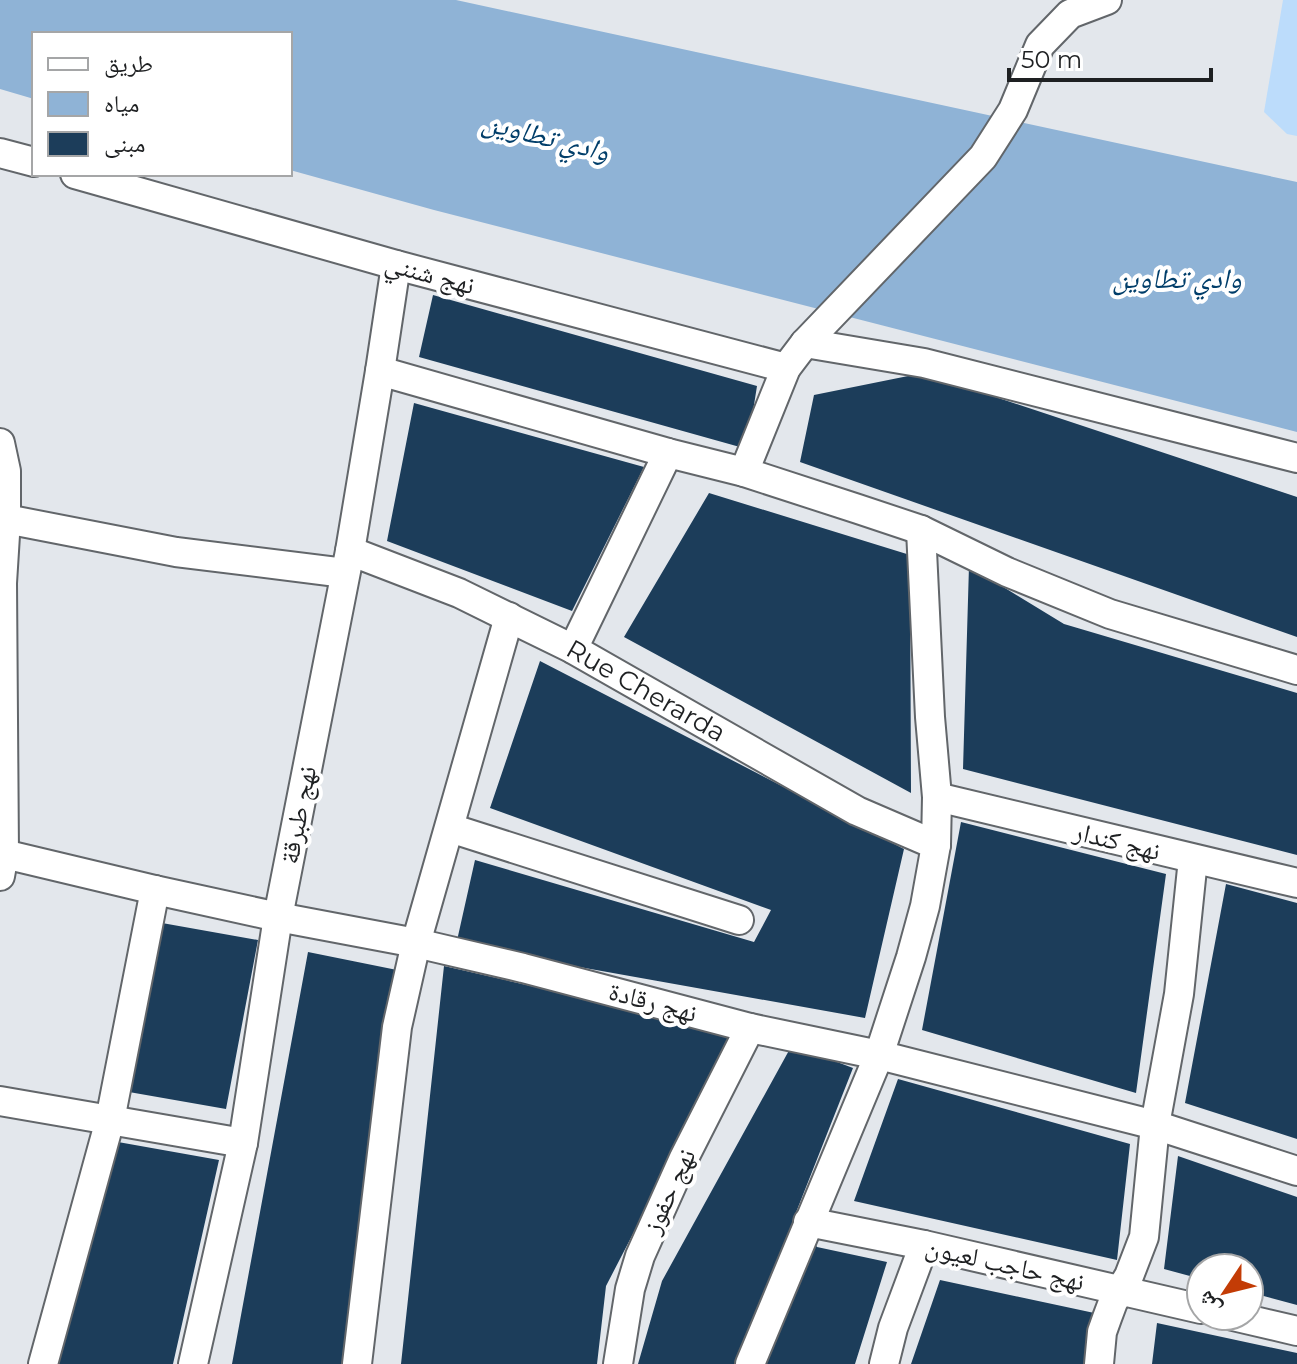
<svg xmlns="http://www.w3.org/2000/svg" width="1297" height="1364" font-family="Montserrat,'Noto Naskh Arabic',sans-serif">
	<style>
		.green { fill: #bcdcfb }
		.water { fill: #8fb3d6 }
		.building { fill: #1c3d5a }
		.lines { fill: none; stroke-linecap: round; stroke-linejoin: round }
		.street-casing { stroke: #62666a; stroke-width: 32 }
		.street { stroke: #fff; stroke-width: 28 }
		.labels { text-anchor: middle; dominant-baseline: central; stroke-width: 8; stroke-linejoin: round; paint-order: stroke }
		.street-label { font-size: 26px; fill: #1e2022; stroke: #fff }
		.water-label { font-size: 28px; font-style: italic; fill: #013e6a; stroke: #fff }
	</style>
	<rect width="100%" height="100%" fill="#e3e7ec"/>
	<path class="green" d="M1283,0H1297V136L1287,134L1264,112Z"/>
	<path class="water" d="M0,0H456L1297,182V432L434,210L290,170V34H34V99L0,89Z"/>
	<path class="building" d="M433,295L757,386L747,449L419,357Z
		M923,373L1297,497V637L800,462L814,395Z
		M414,403L644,467L572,611L387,541Z
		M709,493L910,555L911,793L624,637Z
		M969,566L1064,624L1297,693V855L963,769Z
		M540,661L904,849L865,1018L456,945L475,860L754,942L771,910L490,808Z
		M961,822L1166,874L1136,1093L922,1030Z
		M1226,884L1297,903V1139L1185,1103Z
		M162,923L258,940L226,1109L129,1092Z
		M308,952L397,970L347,1364H232Z
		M444,966L737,1033L606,1286L597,1364H401Z
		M792,1045L853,1068L795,1215L817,1247L887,1262L855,1364H638L662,1281Z
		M898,1079L1130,1144L1117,1260L854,1201Z
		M118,1142L219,1160L173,1364H54Z
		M1178,1156L1297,1197V1305L1249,1292V1268H1201V1279L1164,1269Z
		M940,1280L1099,1314L1093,1364H911Z
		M1157,1323L1297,1353V1364H1152Z"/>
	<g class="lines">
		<defs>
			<g id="street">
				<path d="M0,153L34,162"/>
				<path d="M75,174L396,265L786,368"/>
				<path d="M805,343L924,363L1297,458"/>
				<path d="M380,371L668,453L744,472L858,509L921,530L1007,572L1110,614L1297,670"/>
				<path d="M0,443L6,471V519L2,583L4,854L0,876"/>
				<path d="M744,472L786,368L805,343L983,157L1013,110L1040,45L1070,14L1107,0"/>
				<path d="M6,519L176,552L345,573"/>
				<path id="s1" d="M350,551L459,593L573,649L857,811L936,845"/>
				<path d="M573,649L668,453"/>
				<path d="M937,797L1297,883"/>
				<path d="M450,828L739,920"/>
				<path d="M4,854L155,890L278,917L416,943L523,968L750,1028L879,1055L1155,1125L1297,1171"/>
				<path d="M0,1101L243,1143"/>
				<path d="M808,1222L924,1245L1201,1309"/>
				<path d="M1233,1316L1297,1331"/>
				<path d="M43,1364L110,1120L155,890"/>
				<path d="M193,1364L243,1143L278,917L350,551L380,371L396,265"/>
				<path d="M357,1364L397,1027L416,943L509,617"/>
				<path d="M618,1364L630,1289L640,1256L684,1158L750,1028"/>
				<path d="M750,1364L879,1055L911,957L925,906L936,845L937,797L930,717L921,530"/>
				<path d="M884,1364L893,1328L924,1245"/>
				<path d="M1099,1364L1102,1332L1107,1318L1113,1302L1129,1276L1144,1237L1155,1125L1179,994L1193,859"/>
			</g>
		</defs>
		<use href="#street" class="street-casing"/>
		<use href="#street" class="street"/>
	</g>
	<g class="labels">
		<g class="street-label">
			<text transform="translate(430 274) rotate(15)">نهج شنني</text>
			<text stroke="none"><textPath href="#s1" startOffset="328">Rue Cherarda</textPath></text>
			<text transform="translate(298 815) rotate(-79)">نهج طبرقة</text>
			<text transform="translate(1117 841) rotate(14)">نهج كندار</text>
			<text transform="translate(653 1002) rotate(15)">نهج رقادة</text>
			<text transform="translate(669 1191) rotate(-65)">نهج حفوز</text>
			<text transform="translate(1005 1264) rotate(13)">نهج حاجب لعيون</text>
		</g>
		<g class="water-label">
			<text transform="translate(546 136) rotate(14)">وادي تطاوين</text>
			<text x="1177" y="278">وادي تطاوين</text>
		</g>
	</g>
	<rect x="32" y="32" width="260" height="144" fill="#ffffff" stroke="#a5a6a7" stroke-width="2"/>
	<rect x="48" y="58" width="40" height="12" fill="#ffffff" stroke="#a5a6a7" stroke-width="2"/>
	<text x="104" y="72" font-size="24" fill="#1e2022">طريق</text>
	<rect x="48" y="92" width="40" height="24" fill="#8fb3d6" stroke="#a5a6a7" stroke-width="2"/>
	<text x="104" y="112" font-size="24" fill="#1e2022">مياه</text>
	<rect x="48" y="132" width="40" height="24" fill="#1c3d5a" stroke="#a5a6a7" stroke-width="2"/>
	<text x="104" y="152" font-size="24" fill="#1e2022">مبنى</text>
	<g transform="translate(1225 1292) rotate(235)"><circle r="38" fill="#ffffff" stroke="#a5a6a7" stroke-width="2"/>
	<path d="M0-6L14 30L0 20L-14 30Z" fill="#c33c06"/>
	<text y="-12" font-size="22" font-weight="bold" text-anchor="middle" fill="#1e2022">ش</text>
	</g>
	<path d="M1009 68v12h202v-12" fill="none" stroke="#1e2022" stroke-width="4"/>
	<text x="1021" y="68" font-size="24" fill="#1e2022" stroke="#ffffff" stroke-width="6" paint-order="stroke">50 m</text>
</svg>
